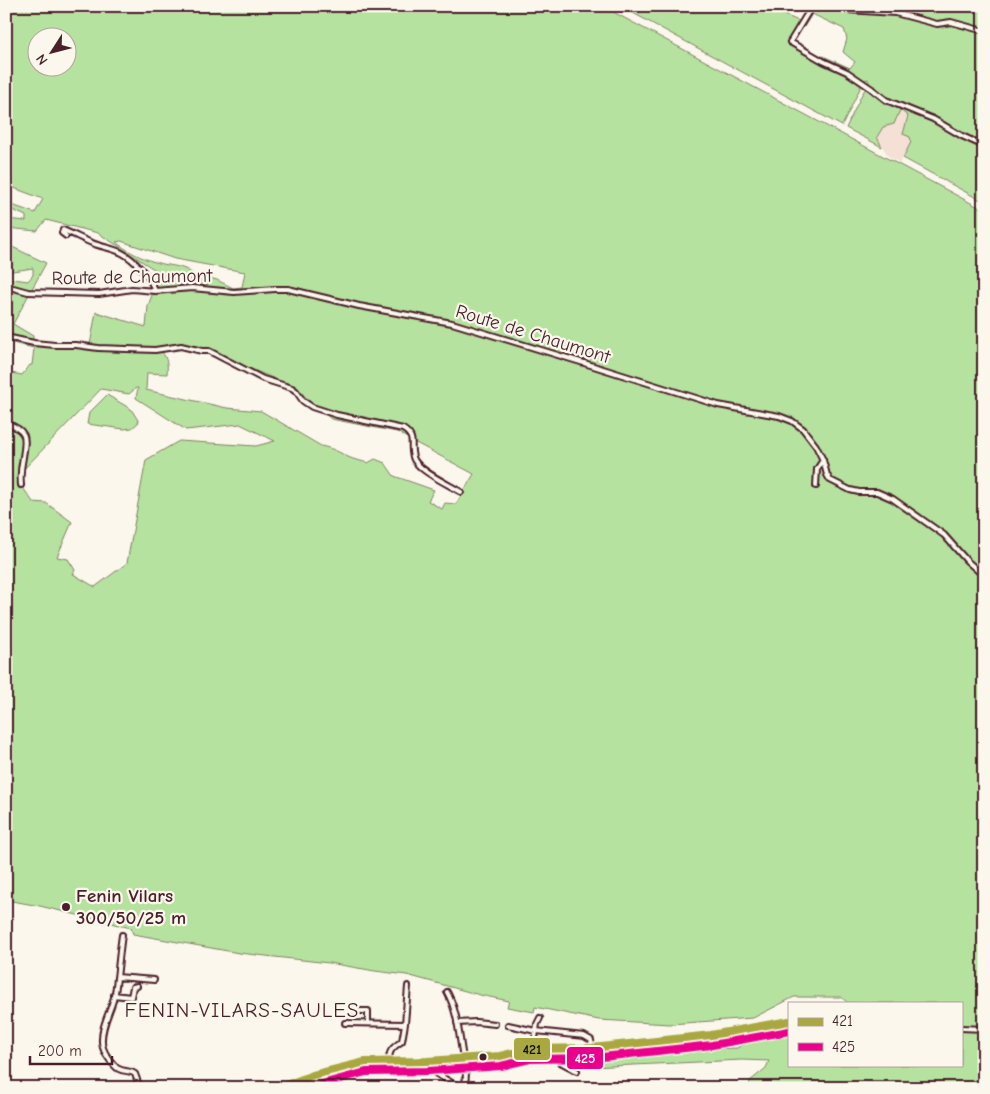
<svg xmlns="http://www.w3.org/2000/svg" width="990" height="1094" font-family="'Comic Neue',sans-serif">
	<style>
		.built { fill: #f4e0d5 }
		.green { fill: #b6e29f; stroke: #808065; fill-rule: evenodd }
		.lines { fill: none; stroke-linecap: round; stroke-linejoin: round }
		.minor-casing { stroke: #4a1f2b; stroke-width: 8 }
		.minor { stroke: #fbf7ec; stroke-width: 4 }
		.bus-1-casing { stroke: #fbf7ec; stroke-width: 11 }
		.bus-2-casing { stroke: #fbf7ec; stroke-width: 11 }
		.bus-1 { stroke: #a9a841; stroke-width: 8 }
		.bus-2 { stroke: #ea008c; stroke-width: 8 }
		.poi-dot { fill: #4a1f2b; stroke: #fbf7ec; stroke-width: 2 }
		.labels { text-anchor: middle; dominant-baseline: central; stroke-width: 4.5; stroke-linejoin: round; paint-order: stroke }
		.street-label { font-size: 19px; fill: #4a1f2b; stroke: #fbf7ec }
		.poi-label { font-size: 19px; font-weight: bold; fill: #4a1f2b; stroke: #fbf7ec; text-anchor: start }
		.quarter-label { font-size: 21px; letter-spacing: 1px; fill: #4a1f2b; stroke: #fbf7ec }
		.line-badge { stroke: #fbf7ec; stroke-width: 2 }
		.badge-label { font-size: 14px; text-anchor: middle; font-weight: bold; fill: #fff }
		.pale-badge-label { font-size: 14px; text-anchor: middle; font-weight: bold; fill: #111 }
	</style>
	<rect width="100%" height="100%" fill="#fbf7ec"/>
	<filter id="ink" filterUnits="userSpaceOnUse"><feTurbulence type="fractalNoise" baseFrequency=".02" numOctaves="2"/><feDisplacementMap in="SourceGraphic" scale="10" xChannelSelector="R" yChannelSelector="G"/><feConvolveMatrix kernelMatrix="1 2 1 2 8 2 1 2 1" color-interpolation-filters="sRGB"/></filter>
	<g filter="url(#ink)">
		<path class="built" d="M899,110L908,116L906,122L911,142L900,163L888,156L877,137L883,127Z"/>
		<path class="green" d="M6,6H602L984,210V1088H749L750,1081L766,1068L769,1061L742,1060L590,1067L596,1053L737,1048L744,1044L789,1035V1065H961V1003H848L841,997H794L753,1018L670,1024L599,1020L535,1007L534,1012L507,1007L509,1001L480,995L407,975L375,971L329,963L239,953L133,934L131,928L40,906L6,900V372L22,375L30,365H32L34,348L8,342L6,341V278L28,281L33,275V268L6,272V244L46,263L13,324L33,336V341L60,344L90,345L96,312L146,327L148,306L160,273L98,233L46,220L37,231L6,228V219L26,221V216L6,207V203L35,213L43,199L6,185ZM38,38H68V68H38ZM121,241L175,259L245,272L242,287L233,288L217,280L202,276L199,278H196C186,264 170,267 155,262C141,258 127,251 116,242ZM179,344L197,346L294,387L331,419L397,432L416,443L474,474L456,504L445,503L442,509L428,501L434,490L394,476L385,463L375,459L368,463C362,461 354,460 348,457C337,451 334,449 321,446L261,411L227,408L146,390L147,373L167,374C168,364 167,359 162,352L169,351ZM136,388H138L136,398L186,430L240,424L275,441L256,446L179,441L146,460L127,563L95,587L73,574L75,570L68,559L57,557L72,522L46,503L33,502L21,485V472L101,389L129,394Z
			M620,6H763L801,22L812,6H984V202L903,158L911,142L910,137L903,134L908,116L900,110L894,124L883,127L877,137L882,147L846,128L862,94L869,83L868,79L864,80L842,126ZM812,14L844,29L847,39L843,52L855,62L850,68L823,56L820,60L789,42L798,27H804Z
			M107,395L131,409L139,422L132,428L124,429L87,424L89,413Z"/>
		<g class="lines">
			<defs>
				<path id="minor" d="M812,6L790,42L823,61L847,72L872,89L886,100L933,119L962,136L984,146
					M834,6L847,10L895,13L937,24L951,22L984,31
					M66,236L62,233L63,230C73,234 82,239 92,243C101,247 113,248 122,253C134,259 151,278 155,291
					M6,286L28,292L99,294L132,289L155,291L192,288L234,292L275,289H288L359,306L452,323L584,363L718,405L779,416L792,421L803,429L816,446L823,460L827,475L830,480L850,490L859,492H877L893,499L944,535L967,561L984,576
					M6,337L34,343L55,345H76L98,348L155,350L181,346L202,351H209L263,379L292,388L296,391L303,401L312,407L337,415L403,429C417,438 409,445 413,457C416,470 450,485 461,492
					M6,423C28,431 26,437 23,457C21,467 20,476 21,485
					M816,486L817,469L823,460
					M122,935C119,955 118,974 115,993C112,1009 101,1025 102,1042C102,1050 109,1060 115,1066C120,1073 129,1069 135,1074L140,1088
					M117,977L154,980
					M447,992C458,1012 459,1036 463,1058
					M114,995L131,997L133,987L137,986
					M359,1011H368V1023
					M345,1023L405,1024
					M457,1023L476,1022L495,1024
					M508,1025L536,1031L584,1036L591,1040L592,1048
					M961,1028L984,1029
					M534,1046L537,1024L540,1018
					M525,1048L540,1047
					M543,1049C553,1060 565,1064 577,1071
					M389,1061C389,1049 393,1048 402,1041L405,1024L408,986
					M417,1062L460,1088
					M407,1087L416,1088
					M277,1088L313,1075L365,1062L427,1061L500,1056L529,1049L592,1048L711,1035L789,1021
					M465,1088L467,1058"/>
			</defs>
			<use href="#minor" class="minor-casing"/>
			<use href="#minor" class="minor"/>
			<defs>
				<path id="bus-1" d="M278,1088L313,1075L365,1062L427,1061L500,1056L529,1049L592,1048L711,1035L789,1021"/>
				<path id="bus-2" d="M307,1088L366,1072L428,1071L501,1066L530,1059L593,1058L712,1045L789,1031"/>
			</defs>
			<use href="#bus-1" class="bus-1-casing"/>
			<use href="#bus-2" class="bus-2-casing"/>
			<use href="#bus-1" class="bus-1"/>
			<use href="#bus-2" class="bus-2"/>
		</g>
	</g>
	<g class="poi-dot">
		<circle cx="66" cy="907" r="5"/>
		<circle cx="483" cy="1057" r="4.5"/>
	</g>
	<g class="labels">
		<g class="street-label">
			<text transform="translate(132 277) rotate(-1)">Route de Chaumont</text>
			<text transform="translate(533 334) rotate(17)">Route de Chaumont</text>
		</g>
		<g class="poi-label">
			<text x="76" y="896">Fenin Vilars<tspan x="76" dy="22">300/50/25 m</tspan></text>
		</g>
		<g class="quarter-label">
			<text x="242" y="1010">FENIN-VILARS-SAULES</text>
		</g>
	</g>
	<g class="line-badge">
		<rect x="513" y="1037" width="38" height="24" rx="5" fill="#a9a841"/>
		<rect x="566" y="1046" width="38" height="24" rx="5" fill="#ea008c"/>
	</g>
	<g class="badge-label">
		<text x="585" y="1063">425</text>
	</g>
	<g class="pale-badge-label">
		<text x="532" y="1054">421</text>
	</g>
	<rect width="990" height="1094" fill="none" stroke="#fbf7ec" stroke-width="25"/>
	<rect x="12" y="12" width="965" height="1069" fill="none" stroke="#4a1f2b" stroke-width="2" filter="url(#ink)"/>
	<rect x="788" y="1002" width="175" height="65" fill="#fbf7ec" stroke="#b4a19f"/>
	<rect x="798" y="1018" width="25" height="8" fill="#a9a841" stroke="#b4a19f"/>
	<text x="832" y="1026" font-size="15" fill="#4a1f2b">421</text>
	<rect x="798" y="1043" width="25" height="8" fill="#ea008c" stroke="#b4a19f"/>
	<text x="832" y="1052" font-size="15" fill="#4a1f2b">425</text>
	<g transform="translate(52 52) rotate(234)"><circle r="24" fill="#fbf7ec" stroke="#b4a19f"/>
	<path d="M0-4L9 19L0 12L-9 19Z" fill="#4a1f2b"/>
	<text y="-8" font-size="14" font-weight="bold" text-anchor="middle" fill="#4a1f2b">N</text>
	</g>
	<path d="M30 1056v8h82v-8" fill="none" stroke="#4a1f2b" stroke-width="2.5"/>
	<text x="38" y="1056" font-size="15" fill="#4a1f2b" stroke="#fbf7ec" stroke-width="4" paint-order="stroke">200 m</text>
</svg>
